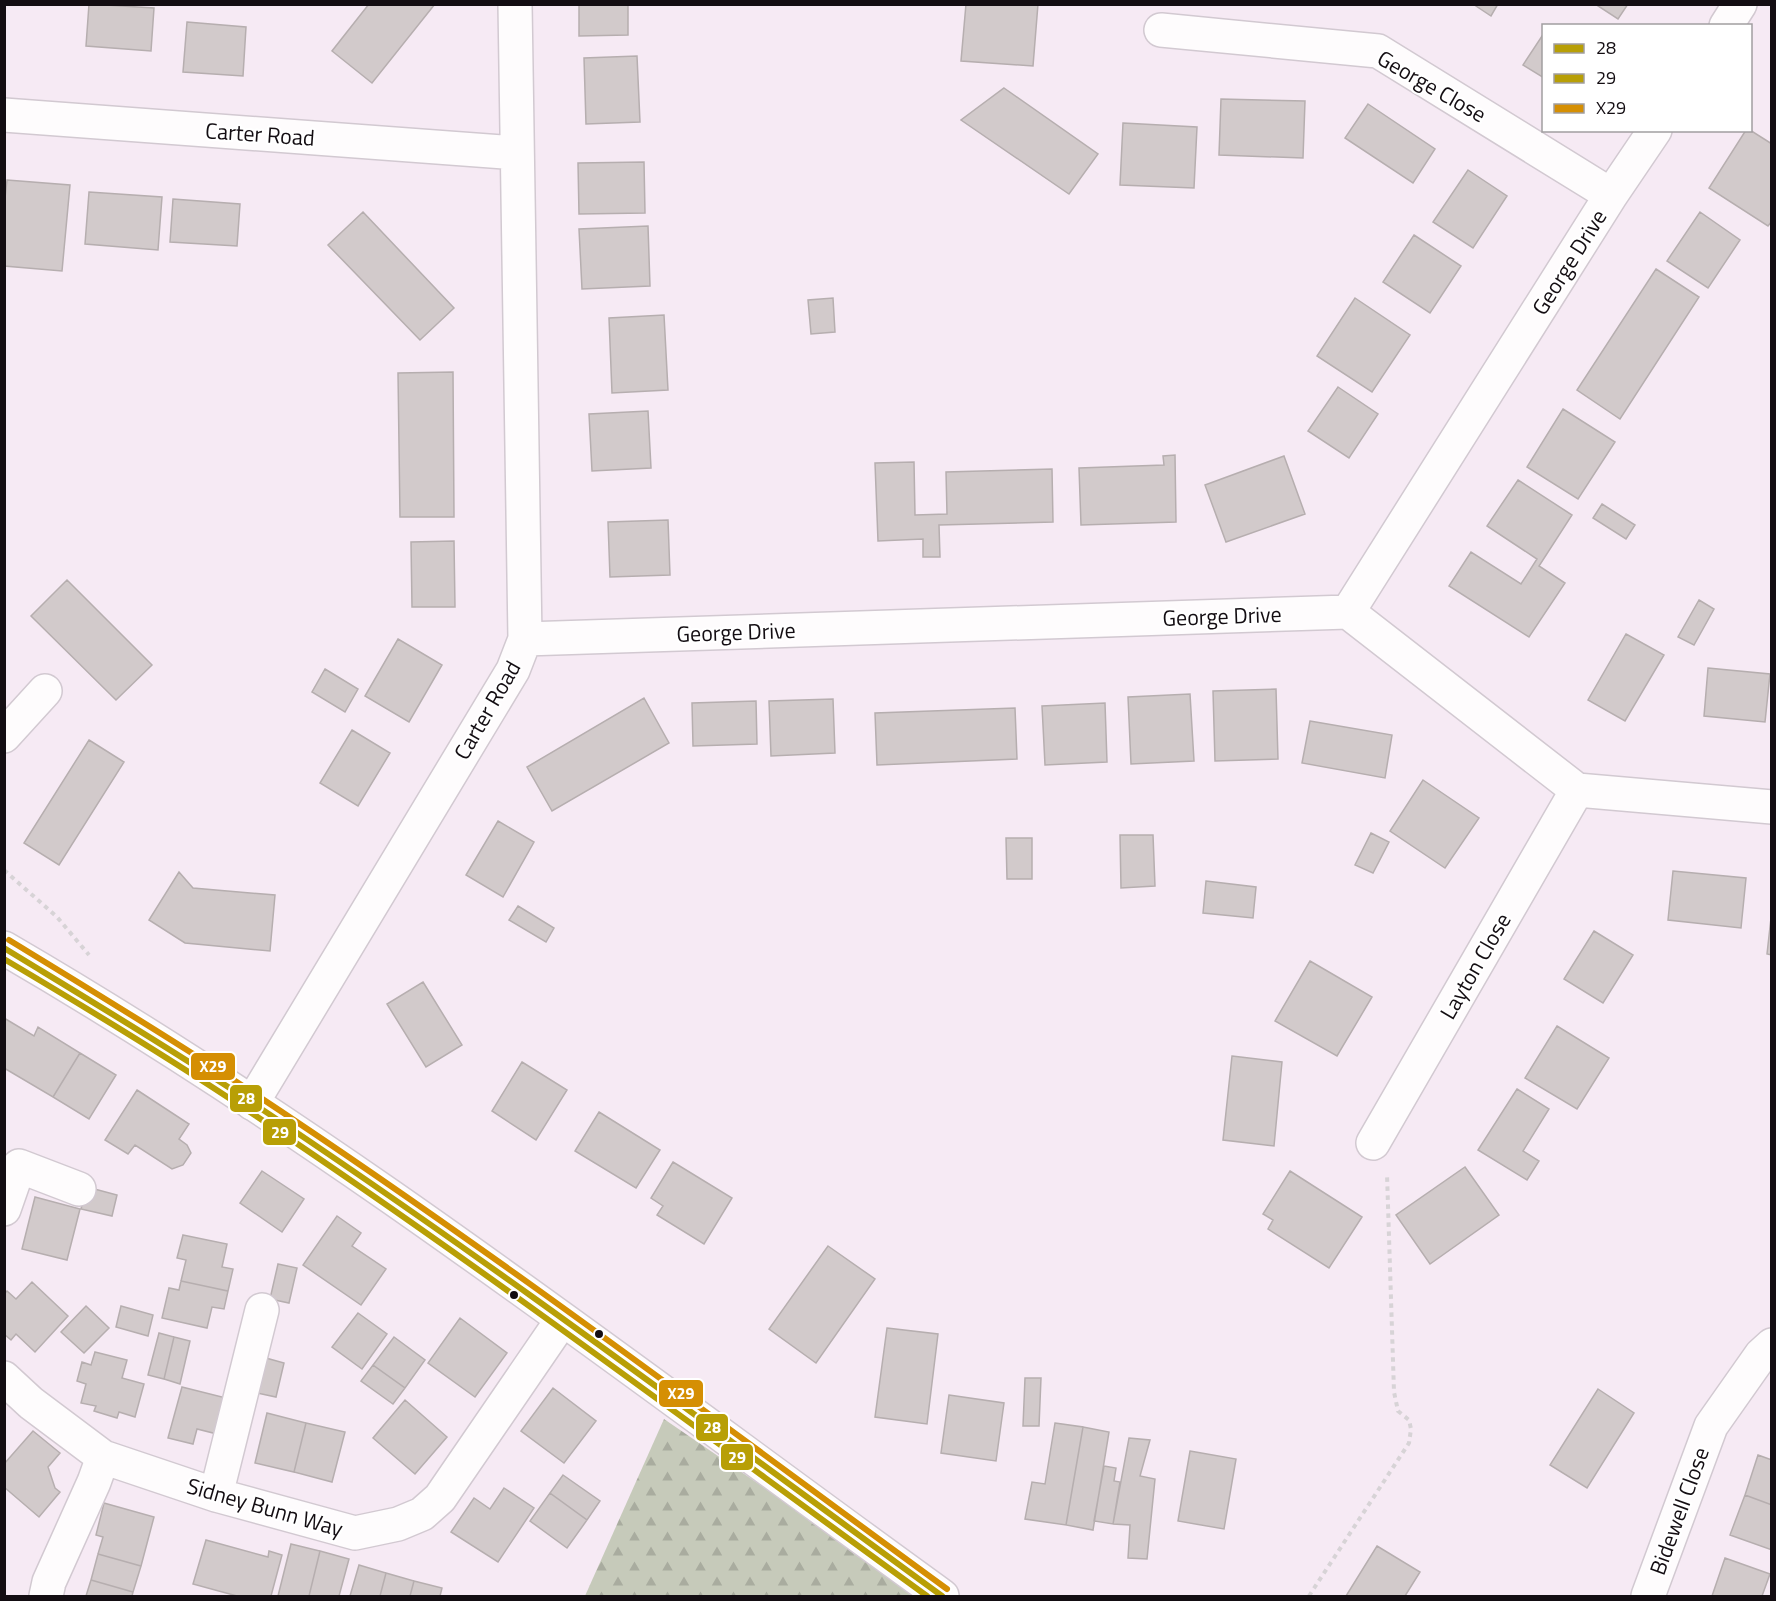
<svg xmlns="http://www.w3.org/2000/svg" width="1776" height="1601" font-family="'Titillium Web',sans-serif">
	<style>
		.forest { fill: url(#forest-firs) }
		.building { fill: #d2cacb; stroke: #b6aeaf; stroke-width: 1.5 }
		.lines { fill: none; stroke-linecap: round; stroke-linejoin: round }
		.minor-casing { stroke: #d2c9d1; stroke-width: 36 }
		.major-casing { stroke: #d2c9d1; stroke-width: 36 }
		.path { stroke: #d7d3d6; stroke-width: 4; stroke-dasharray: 4.5 4.5; stroke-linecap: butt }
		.minor { stroke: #fefcfd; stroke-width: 33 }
		.major { stroke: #fefcfd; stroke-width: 33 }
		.bus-1-casing { stroke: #fff; stroke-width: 10 }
		.bus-2-casing { stroke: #fff; stroke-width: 10 }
		.bus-3-casing { stroke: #fff; stroke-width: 10 }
		.bus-1 { stroke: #b89f06; stroke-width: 6 }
		.bus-2 { stroke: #b89f06; stroke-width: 6 }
		.bus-3 { stroke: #d58f03; stroke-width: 6 }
		.bus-dot { fill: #130d12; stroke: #fff; stroke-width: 2 }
		.labels { text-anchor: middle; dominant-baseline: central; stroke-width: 4.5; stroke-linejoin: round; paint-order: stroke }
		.street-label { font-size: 22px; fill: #130d12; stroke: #fff }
		.line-badge { stroke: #fff; stroke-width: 2 }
		.badge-label { font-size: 16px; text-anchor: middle; font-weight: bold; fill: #fff }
	</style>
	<defs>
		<pattern id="forest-firs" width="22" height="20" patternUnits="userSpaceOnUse" patternTransform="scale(1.5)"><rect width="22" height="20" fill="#c6caba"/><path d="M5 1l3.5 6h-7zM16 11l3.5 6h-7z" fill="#a9ac9f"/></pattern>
	</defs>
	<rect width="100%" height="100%" fill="#f6eaf4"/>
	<path class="forest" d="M664,1419L922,1596H585Z"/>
	<path class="building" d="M89,4L154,8L151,51L86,46Z
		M369,4H435L372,83L332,51Z
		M579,4H628V35L579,36Z
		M966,4H1038L1033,66L961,61Z
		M1473,4H1498L1491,16Z
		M1595,4H1628L1618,19Z
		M187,22L246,27L243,76L183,72Z
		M1544,33V78L1523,65Z
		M637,56L640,122L586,124L584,58Z
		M1004,88L1098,154L1069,194L961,120Z
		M1221,99L1305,101L1303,158L1219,155Z
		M1368,104L1435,149L1413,183L1345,138Z
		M1123,123L1197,127L1194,188L1120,185Z
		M1746,130H1750L1772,144V221L1768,226L1709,188Z
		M644,162L645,213L579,214L578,163Z
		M1468,170L1507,196L1473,248L1433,222Z
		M7,180L70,185L62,271L4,266V207Z
		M89,192L162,197L158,250L85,244Z
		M173,199L240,204L237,246L170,242Z
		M363,212L454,308L420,340L328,245Z
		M1700,212L1740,240L1708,288L1667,261Z
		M648,226L650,286L582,289L579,229Z
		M1414,235L1461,266L1430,313L1383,282Z
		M1656,269L1699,297L1620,419L1577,390Z
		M833,298L835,332L811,334L808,300Z
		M1355,298L1410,335L1372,392L1317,356Z
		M664,315L668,390L612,393L609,318Z
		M453,372L454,517H400L398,373Z
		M1338,387L1378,414L1349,458L1308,431Z
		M1563,409L1615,442L1578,499L1527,467Z
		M648,411L651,468L592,471L589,414Z
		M1175,455L1176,522L1081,525L1079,468L1164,465L1163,456Z
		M1284,456L1305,514L1226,542L1205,485Z
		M914,462L915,515L947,514L946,472L1052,469L1053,522L939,525L940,557H923V539L878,541L875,463Z
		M1518,480L1572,515L1539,566L1565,583L1529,637L1449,586L1471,552L1521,584L1537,559L1487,526Z
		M1602,504L1635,525L1626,539L1593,518Z
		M668,520L670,575L610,577L608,522Z
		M454,541L455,607H412L411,542Z
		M67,580L152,665L116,700L31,616Z
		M1699,600L1714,609L1694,645L1678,637Z
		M1626,634L1664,655L1625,721L1588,700Z
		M398,639L442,665L409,722L365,696Z
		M1708,668L1770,674L1765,722L1704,716Z
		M325,669L358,689L345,712L312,692Z
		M1276,689L1278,759L1215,761L1213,691Z
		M1190,694L1194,761L1131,764L1128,697Z
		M644,698L669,743L552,811L527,767Z
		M833,699L835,753L771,756L769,701Z
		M756,701L757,744L693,746L692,703Z
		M1105,703L1107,762L1045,765L1042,706Z
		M1015,708L1017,759L877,765L875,713Z
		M1310,721L1392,735L1385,778L1302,763Z
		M352,730L390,753L358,806L320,783Z
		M89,740L124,762L59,865L24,843Z
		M1423,780L1479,818L1445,868L1390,831Z
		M498,821L534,842L503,897L466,875Z
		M1371,833L1389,842L1373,873L1355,865Z
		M1120,835H1153L1155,886L1121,888Z
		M1006,838H1032V879H1007Z
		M1673,871L1746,878L1741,928L1668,920Z
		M179,872L193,888L275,895L270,951L185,943L149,920Z
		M1206,881L1256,887L1253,918L1203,913Z
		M518,906L554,928L546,942L509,920Z
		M1772,909V955L1767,954Z
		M1594,931L1633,955L1603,1003L1564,979Z
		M1310,961L1372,997L1337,1056L1275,1021Z
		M423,982L462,1045L426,1067L387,1004Z
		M4,1018L34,1036L38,1027L80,1053L53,1097L4,1068Z
		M1557,1026L1609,1058L1577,1109L1525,1078Z
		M80,1053L116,1075L89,1119L53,1097Z
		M1232,1056L1282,1062L1274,1146L1223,1140Z
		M522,1062L567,1090L536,1140L492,1111Z
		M1517,1089L1549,1109L1523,1151L1539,1161L1527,1180L1478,1150Z
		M137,1090L189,1124L179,1139L187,1145L191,1153L183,1165L172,1169L135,1145L128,1154L105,1140Z
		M599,1112L660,1150L636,1188L575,1151Z
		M673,1162L732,1198L704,1244L657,1215L663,1206L651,1198Z
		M1465,1167L1499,1215L1430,1264L1396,1215Z
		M262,1171L304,1199L282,1232L240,1203Z
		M1290,1171L1362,1217L1329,1268L1268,1229L1273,1220L1263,1214Z
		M87,1187L117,1195L112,1216L81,1209Z
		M35,1197L80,1209L67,1260L22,1249Z
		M337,1216L361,1233L352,1246L386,1269L361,1305L303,1265Z
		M183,1235L227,1244L222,1267L233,1269L228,1291L181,1281L186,1260L177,1258Z
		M828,1246L875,1279L816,1363L769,1329Z
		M278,1264L297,1268L289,1303L270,1299Z
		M181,1281L228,1291L224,1309L212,1307L207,1328L162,1318L169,1288L179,1290Z
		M32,1282L68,1316L35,1352L16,1334L11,1340L4,1334V1294L7,1291L16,1299Z
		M86,1306L109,1328L84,1353L61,1332Z
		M121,1306L153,1315L148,1336L116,1327Z
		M358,1313L387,1334L362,1369L332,1347Z
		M460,1318L507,1353L475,1397L428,1363Z
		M887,1328L938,1334L927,1424L875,1417Z
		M159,1333L174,1337L164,1379L148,1375Z
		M174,1337L190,1341L180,1384L164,1379Z
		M394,1337L425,1360L405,1388L373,1365Z
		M95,1352L127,1360L122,1378L144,1384L135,1417L119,1412L117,1418L94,1411L96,1406L81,1403L86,1384L77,1381L82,1362L91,1365Z
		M266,1358L284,1363L276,1397L257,1393Z
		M373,1365L405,1388L393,1404L361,1381Z
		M1025,1378H1041L1039,1426H1023Z
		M182,1387L230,1399L221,1435L197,1429L193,1444L168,1438Z
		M553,1388L596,1421L564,1463L521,1431Z
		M1598,1389L1634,1413L1587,1488L1550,1465Z
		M949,1395L1004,1403L996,1461L941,1453Z
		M405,1400L447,1437L415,1474L373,1438Z
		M267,1413L306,1423L294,1472L255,1463Z
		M306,1423L345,1432L332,1482L294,1472Z
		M1055,1423L1083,1427L1066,1525L1025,1519L1032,1482L1045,1484Z
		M1083,1427L1109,1432L1093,1530L1066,1525Z
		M33,1431L60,1453L48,1467L55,1488L60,1492L39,1517L4,1487V1464Z
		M1129,1438L1150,1440L1140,1476L1155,1479L1147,1559L1128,1558L1130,1525L1113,1524Z
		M1190,1451L1236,1459L1224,1529L1178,1521Z
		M1758,1455L1772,1460V1505L1745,1495Z
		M1104,1466L1116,1468L1114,1481L1120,1482L1113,1524L1094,1521Z
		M563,1475L600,1501L587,1520L550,1493Z
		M504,1488L534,1508L498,1562L451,1532L474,1498L490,1509Z
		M550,1493L587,1520L567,1548L530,1521Z
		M1745,1495L1772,1505V1550L1730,1535Z
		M104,1503L154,1517L141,1566L98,1554L103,1537L96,1535Z
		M206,1540L268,1557L269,1551L282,1555L271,1596H237L193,1584Z
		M291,1544L320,1551L309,1596H278Z
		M1377,1546L1420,1572L1405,1596H1346Z
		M320,1551L349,1559L339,1596H309Z
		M98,1554L141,1566L133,1592L91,1580Z
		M1725,1558L1770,1574L1762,1596H1712Z
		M359,1565L386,1573L380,1596H350Z
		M386,1573L414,1581L410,1596H380Z
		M91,1580L133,1592L132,1596H86Z
		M414,1581L442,1588L440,1596H410Z"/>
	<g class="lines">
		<defs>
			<path id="minor" d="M1726,26L1740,4
				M1161,30L1378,51L1611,195
				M4,115L516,153
				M1348,612L1577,790
				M525,639L1348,612L1611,195L1655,130
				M4,736L45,691
				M252,1103L513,670L525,639L515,4
				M1373,1143L1577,790L1772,807
				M4,1209L19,1166L79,1189
				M4,1378L31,1403L103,1457L216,1495L355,1533L398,1524L422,1514L440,1498L562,1320
				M216,1495L262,1310
				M46,1596L49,1582L94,1482L103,1457
				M1648,1596L1711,1426L1761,1355L1772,1345"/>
			<path id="major" d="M4,948C333,1139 635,1374 942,1596"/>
		</defs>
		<use href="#minor" class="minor-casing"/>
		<use href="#major" class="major-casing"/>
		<path class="path" d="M4,870L57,917L89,955
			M1309,1596L1409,1443L1411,1429L1409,1420L1398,1411L1394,1392L1387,1174"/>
		<use href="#minor" class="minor"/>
		<use href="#major" class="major"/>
		<defs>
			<path id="bus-1" d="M4,948C86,998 168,1047 248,1100C485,1257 712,1428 942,1596"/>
			<path id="bus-2" d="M4,959C85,1007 166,1056 244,1108C477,1263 701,1432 927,1596"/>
			<path id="bus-3" d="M9,940C91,990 172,1039 252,1092C490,1249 717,1421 947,1589"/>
		</defs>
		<use href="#bus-1" class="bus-1-casing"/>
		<use href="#bus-2" class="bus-2-casing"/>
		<use href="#bus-3" class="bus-3-casing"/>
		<use href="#bus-1" class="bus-1"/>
		<use href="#bus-2" class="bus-2"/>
		<use href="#bus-3" class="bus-3"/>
	</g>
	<g class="bus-dot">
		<circle cx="514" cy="1295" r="5"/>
		<circle cx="599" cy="1334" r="5"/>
	</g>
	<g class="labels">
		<g class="street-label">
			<text transform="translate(1432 86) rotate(30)">George Close</text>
			<text transform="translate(260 134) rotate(4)">Carter Road</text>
			<text transform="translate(1569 262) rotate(-58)">George Drive</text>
			<text transform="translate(1222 616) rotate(-2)">George Drive</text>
			<text transform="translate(736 632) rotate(-2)">George Drive</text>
			<text transform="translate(487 710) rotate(-60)">Carter Road</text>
			<text transform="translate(1475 966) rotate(-60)">Layton Close</text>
			<text transform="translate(265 1507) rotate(16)">Sidney Bunn Way</text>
			<text transform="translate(1679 1511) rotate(-70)">Bidewell Close</text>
		</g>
	</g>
	<g class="line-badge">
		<rect x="190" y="1052" width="46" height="29" rx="6" fill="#d58f03"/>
		<rect x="229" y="1084" width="34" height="29" rx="6" fill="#b89f06"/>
		<rect x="262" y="1118" width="35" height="28" rx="6" fill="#b89f06"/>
		<rect x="658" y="1379" width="46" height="29" rx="6" fill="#d58f03"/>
		<rect x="695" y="1413" width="34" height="29" rx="6" fill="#b89f06"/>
		<rect x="720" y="1443" width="34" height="28" rx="6" fill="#b89f06"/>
	</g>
	<g class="badge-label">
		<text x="213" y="1072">X29</text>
		<text x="246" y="1104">28</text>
		<text x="280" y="1138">29</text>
		<text x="681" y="1399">X29</text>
		<text x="712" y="1433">28</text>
		<text x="737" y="1463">29</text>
	</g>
	<rect width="1776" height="1601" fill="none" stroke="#130d12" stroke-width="12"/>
	<rect x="1542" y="24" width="210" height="108" fill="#ffffff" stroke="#a19ea0" stroke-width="1.5"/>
	<rect x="1554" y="44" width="30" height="9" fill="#b89f06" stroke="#a19ea0" stroke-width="1.5"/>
	<text x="1596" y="54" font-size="18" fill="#130d12">28</text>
	<rect x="1554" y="74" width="30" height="9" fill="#b89f06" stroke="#a19ea0" stroke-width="1.5"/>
	<text x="1596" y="84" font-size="18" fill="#130d12">29</text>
	<rect x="1554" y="104" width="30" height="9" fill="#d58f03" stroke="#a19ea0" stroke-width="1.5"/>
	<text x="1596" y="114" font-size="18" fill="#130d12">X29</text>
</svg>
